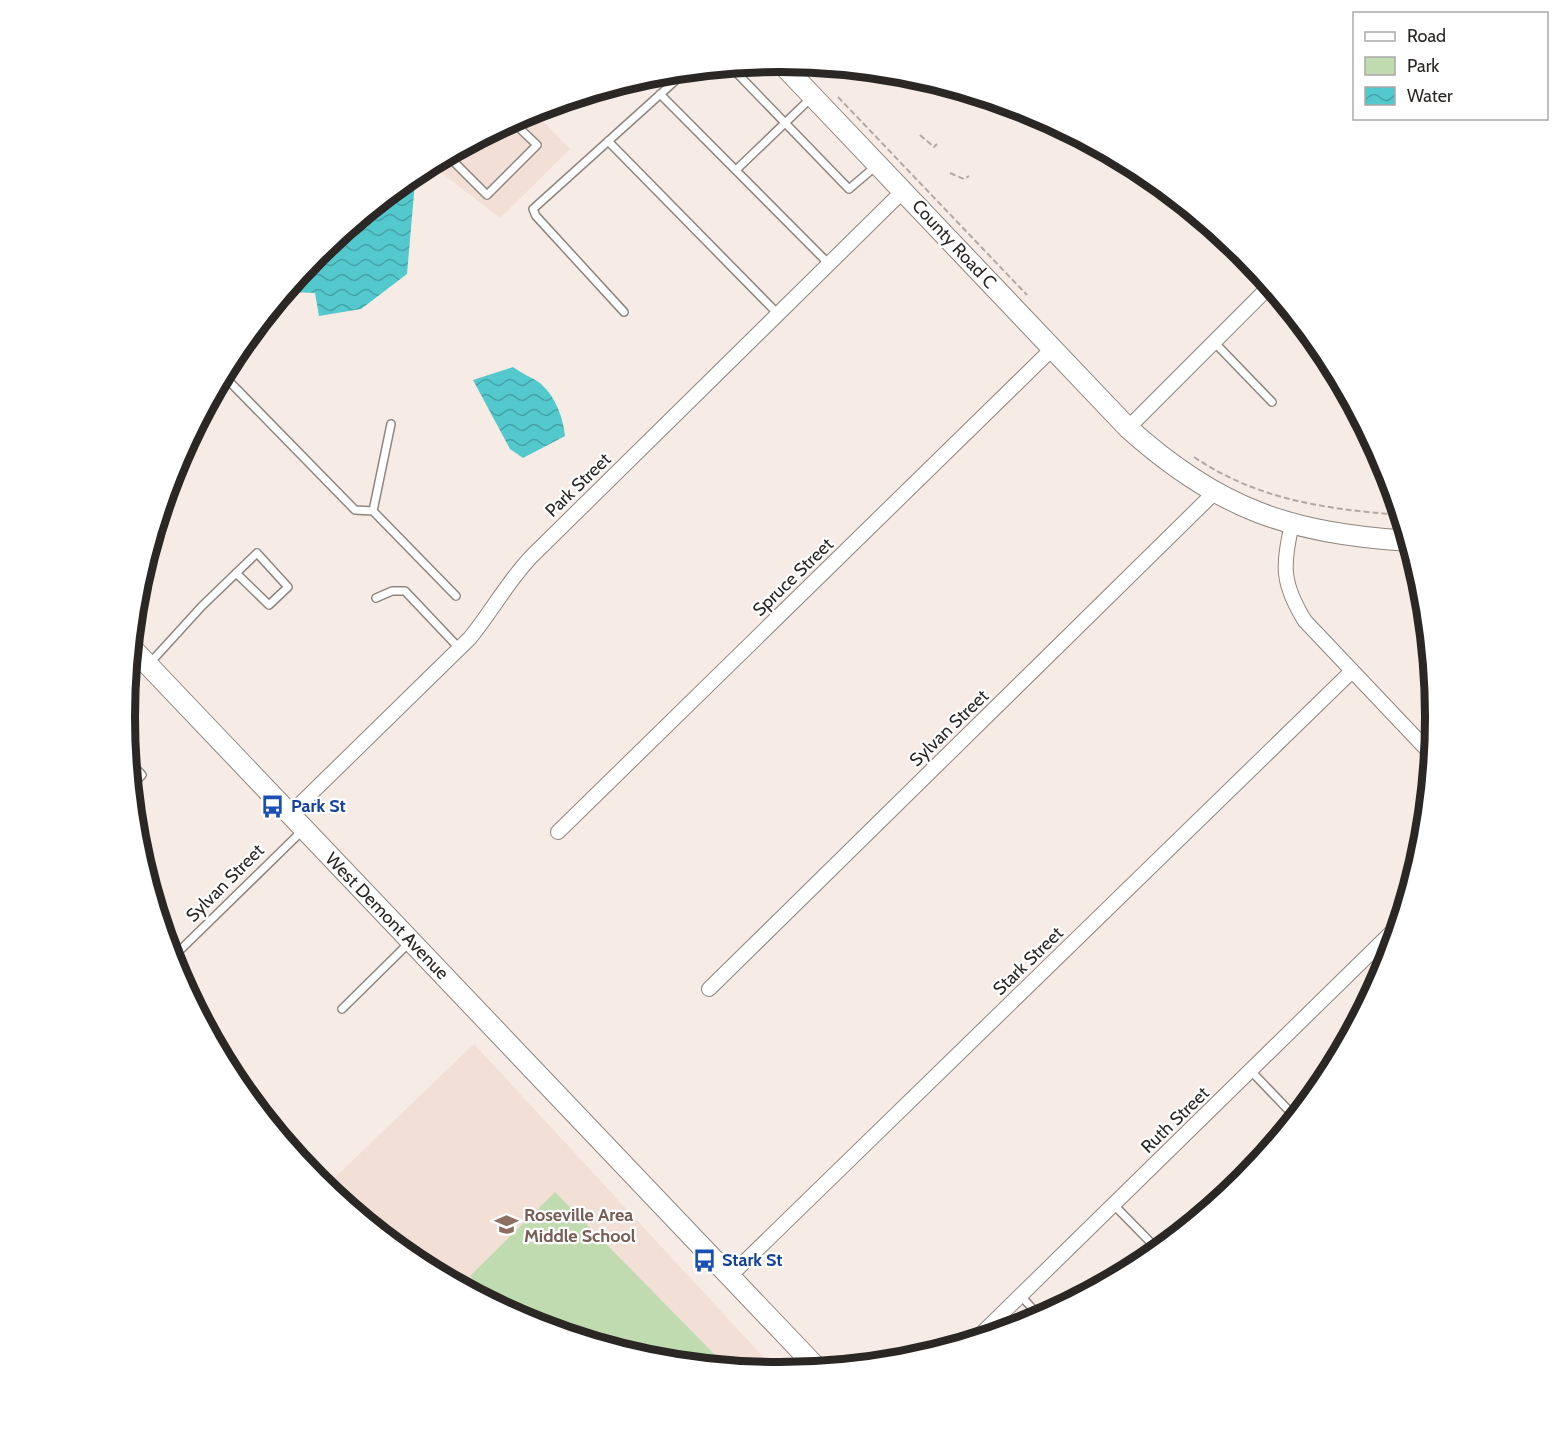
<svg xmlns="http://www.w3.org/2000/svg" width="1560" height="1435" font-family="Cabin,sans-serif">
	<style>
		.built { fill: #f2dfd6 }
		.green { fill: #c0dbaf }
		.water { fill: url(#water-waves) }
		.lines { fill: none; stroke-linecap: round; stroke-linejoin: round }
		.lane-casing { stroke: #8f857f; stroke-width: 10 }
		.street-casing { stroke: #8f857f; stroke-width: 16 }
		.secondary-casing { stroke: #8f857f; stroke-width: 22 }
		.path { stroke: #b2a9a5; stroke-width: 2; stroke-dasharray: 6 3; stroke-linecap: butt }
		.lane { stroke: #fff; stroke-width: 7 }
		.street { stroke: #fff; stroke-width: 14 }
		.secondary { stroke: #fff; stroke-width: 20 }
		.labels { text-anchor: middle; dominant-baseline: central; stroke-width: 4.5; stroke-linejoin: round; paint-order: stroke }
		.street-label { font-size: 18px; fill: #2b2725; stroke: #fff }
		.transit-label { font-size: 18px; font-weight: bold; fill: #164399; stroke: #fff; text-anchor: start }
		.education-label { font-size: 18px; font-weight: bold; fill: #785e54; stroke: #fff; text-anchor: start }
		.rim { fill: none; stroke: #2b2725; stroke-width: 8 }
	</style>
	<defs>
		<pattern id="water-waves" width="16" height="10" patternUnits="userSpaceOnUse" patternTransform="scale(1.5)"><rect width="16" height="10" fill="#53c9cd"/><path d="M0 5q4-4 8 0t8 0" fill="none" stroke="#45a3a6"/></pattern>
	</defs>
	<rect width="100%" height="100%" fill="#f6ebe5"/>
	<path class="built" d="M532,110L570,149L500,218L430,164Z
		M474,1044L778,1373L652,1361L529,1323L415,1263L324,1188Z"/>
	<path class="green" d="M555,1192L722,1362L717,1367L652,1361L529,1323L505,1311L470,1276Z"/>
	<path class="water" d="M404,181L415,182L407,274L361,309L319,316L315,293L292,292L282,311L264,320L316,253Z
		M513,367C521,373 535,379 541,384C556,397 563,418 565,436L523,458L510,449L473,380Z"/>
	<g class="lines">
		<defs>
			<path id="lane" d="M730,66L849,189L876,166
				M660,94L829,264
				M608,141L778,314
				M447,155L487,195L537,145L512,121
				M736,170L811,98
				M624,312L536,216L533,209L686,71
				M1214,342L1272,402
				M223,375L355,510L373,511L456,596
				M373,511L391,424
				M376,598L392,591H405L459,648
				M150,663L202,606L257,553L288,587L269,605L236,573
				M128,760L142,775L131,786
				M171,959L302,831
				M342,1009L409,943
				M1251,1071L1296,1118
				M1114,1205L1159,1251
				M1021,1296L1041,1318"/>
			<path id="street" d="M1128,428L1270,286
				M1292,524C1282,566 1282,584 1305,621L1432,755
				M290,814L470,638C492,611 508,581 532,556L903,191
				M558,832L1052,349
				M709,989L1215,492
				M730,1276L1352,671
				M975,1340L1399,925"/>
			<path id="secondary" d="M780,62L1128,428C1218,509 1289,533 1409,541
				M131,647L819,1370"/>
		</defs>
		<use href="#lane" class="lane-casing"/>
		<use href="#street" class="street-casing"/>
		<use href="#secondary" class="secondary-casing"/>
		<path class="path" d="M838,97L1027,295
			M920,135L934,147L937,144
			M950,173L964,179L969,176
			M1194,457C1258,500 1325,509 1401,515"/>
		<use href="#lane" class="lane"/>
		<use href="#street" class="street"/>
		<use href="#secondary" class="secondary"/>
	</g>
	<defs>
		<symbol id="bus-bare" viewBox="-9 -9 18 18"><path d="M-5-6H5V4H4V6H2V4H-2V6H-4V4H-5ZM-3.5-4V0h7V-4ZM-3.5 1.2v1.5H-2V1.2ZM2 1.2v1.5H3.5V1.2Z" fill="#1a4fb4" stroke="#fff" stroke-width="2.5" paint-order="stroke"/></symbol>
		<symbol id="school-bare" viewBox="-9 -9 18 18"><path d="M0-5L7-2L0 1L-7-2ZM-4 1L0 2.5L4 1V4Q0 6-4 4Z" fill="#8d6e63" stroke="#fff" stroke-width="2.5" paint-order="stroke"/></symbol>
	</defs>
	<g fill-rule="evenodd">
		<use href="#bus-bare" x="256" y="790" width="33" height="33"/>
		<use href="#school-bare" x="490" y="1208" width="33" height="33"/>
		<use href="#bus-bare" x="688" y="1244" width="33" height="33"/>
	</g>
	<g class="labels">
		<g class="street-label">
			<text transform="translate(954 244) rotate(47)">County Road C</text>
			<text transform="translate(578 485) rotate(-44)">Park Street</text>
			<text transform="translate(793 577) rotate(-44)">Spruce Street</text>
			<text transform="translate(949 728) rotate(-44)">Sylvan Street</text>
			<text transform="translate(225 883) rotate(-45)">Sylvan Street</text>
			<text transform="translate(387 916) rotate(46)">West Demont Avenue</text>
			<text transform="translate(1028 961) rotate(-44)">Stark Street</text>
			<text transform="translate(1175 1120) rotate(-44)">Ruth Street</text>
		</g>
		<g class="transit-label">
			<text x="291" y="806">Park St</text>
			<text x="722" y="1260">Stark St</text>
		</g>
		<g class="education-label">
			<text x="524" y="1215">Roseville Area<tspan x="524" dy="21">Middle School</tspan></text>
		</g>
	</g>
	<path d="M0 0H1560V1435H0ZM135 717a645 645 0 1 1 1290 0a645 645 0 1 1-1290 0Z" fill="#fff" fill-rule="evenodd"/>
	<path class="rim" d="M135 717a645 645 0 1 1 1290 0a645 645 0 1 1-1290 0Z"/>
	<rect x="1353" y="12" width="195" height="108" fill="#ffffff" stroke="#aaa9a8" stroke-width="1.5"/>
	<rect x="1365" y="32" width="30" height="9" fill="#ffffff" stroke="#aaa9a8" stroke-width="1.5"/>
	<text x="1407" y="42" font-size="18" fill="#2b2725">Road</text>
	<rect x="1365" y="57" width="30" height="18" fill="#c0dbaf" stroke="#aaa9a8" stroke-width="1.5"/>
	<text x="1407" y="72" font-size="18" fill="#2b2725">Park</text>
	<rect x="1365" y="87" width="30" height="18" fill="url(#water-waves)" stroke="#aaa9a8" stroke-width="1.5"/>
	<text x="1407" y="102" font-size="18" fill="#2b2725">Water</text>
</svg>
